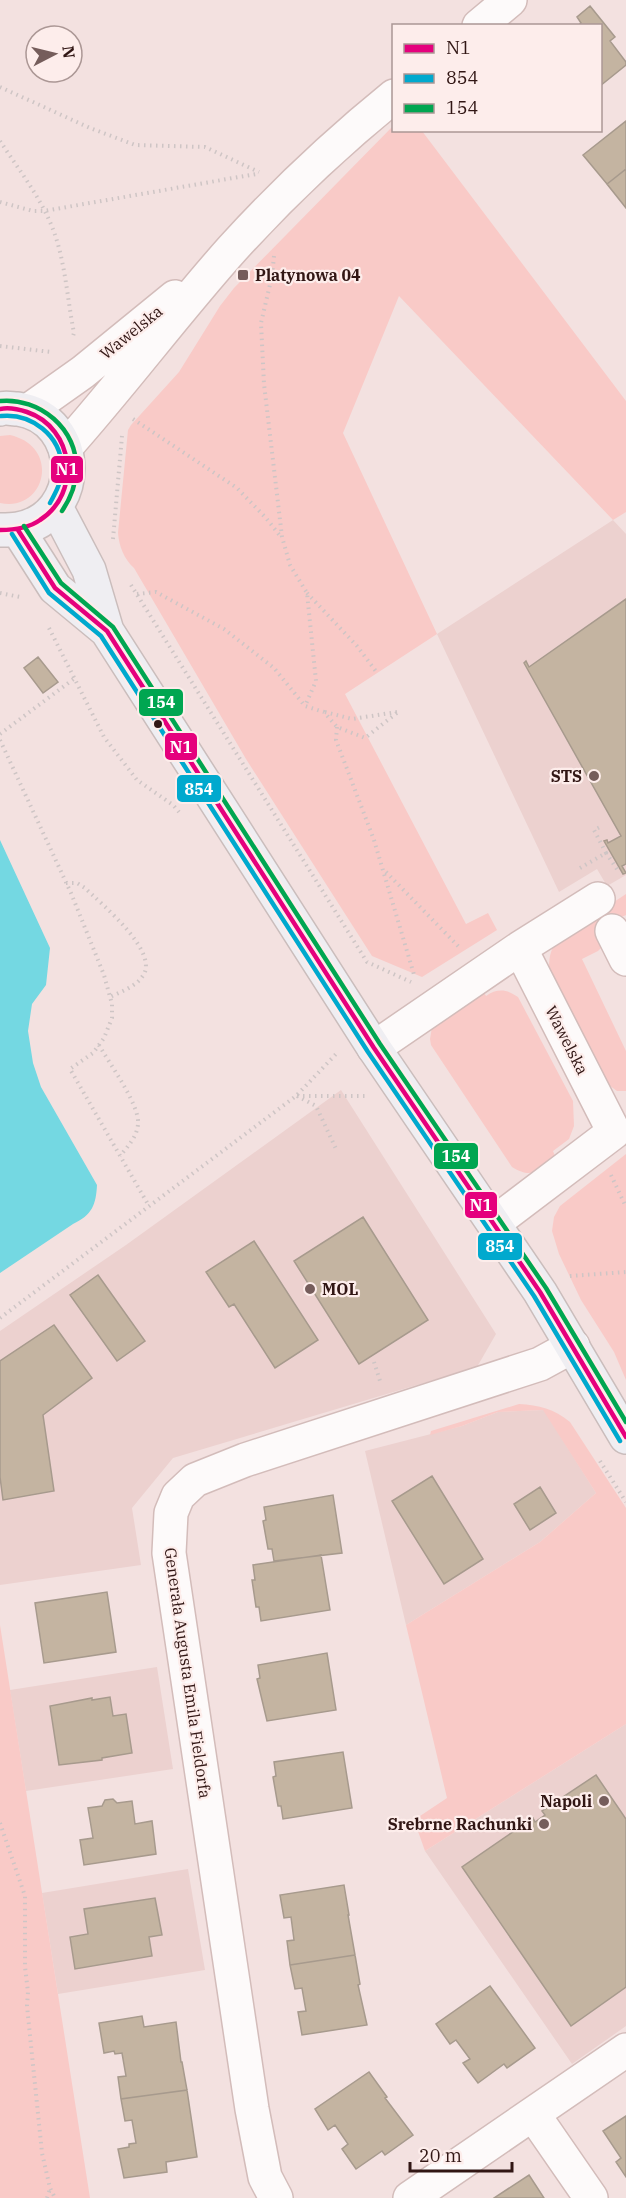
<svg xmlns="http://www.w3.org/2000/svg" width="626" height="2198" font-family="'IBM Plex Serif',serif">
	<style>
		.built { fill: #ecd1cf }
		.green { fill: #f9cac7 }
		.water { fill: #74d8e2 }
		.building { fill: #c4b4a1; stroke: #a79a8d; stroke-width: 1.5 }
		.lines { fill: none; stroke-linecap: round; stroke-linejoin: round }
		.minor-casing { stroke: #d3bcba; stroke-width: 36 }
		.major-casing { stroke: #cabdbc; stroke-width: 36 }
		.path { stroke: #cec5c5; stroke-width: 4; stroke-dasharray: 1.5 4.5; stroke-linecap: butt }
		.minor { stroke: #fdfafa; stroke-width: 33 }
		.major { stroke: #efeef2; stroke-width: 33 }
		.bus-1-casing { stroke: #fdedeb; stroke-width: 9 }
		.bus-2-casing { stroke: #fdedeb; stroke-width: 9 }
		.bus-3-casing { stroke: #fdedeb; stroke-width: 9 }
		.bus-1 { stroke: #e5007d; stroke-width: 4.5 }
		.bus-2 { stroke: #00a9ce; stroke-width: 4.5 }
		.bus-3 { stroke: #00a651; stroke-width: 4.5 }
		.poi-dot { fill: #755d5b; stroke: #fdedeb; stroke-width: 2 }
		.bus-dot { fill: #311614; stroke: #fdedeb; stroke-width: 2 }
		.labels { text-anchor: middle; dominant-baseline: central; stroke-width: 4.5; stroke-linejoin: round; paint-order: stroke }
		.poi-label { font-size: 16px; font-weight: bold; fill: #311614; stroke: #fdedeb; text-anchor: end }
		.street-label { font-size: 16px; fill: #311614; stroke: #fdedeb }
		.line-badge { stroke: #fdedeb; stroke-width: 2 }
		.badge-label { font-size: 16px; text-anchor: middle; font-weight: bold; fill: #fff }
	</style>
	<rect width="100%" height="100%" fill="#f3e1e0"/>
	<path class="built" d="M613,520L626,534V875L607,886L597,869L559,892L437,634Z
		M341,1090L496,1334L477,1367L173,1458L132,1508L141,1565L0,1585V1331L126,1245Z
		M544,1410L596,1493L540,1542L406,1625L365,1451L462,1426L498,1412Z
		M157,1667L173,1769L26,1791L10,1690Z
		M626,1724V2026L572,2064L425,1851Z
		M188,1869L205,1970L58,1994L42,1893Z"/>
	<path class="green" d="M393,126L394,130L422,131L626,401V512L613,520L399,296L343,433L437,634L345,694L466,924L488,913L497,930L422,977L372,956L246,759L134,568C124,559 119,546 118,533L128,430L131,425L179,372L220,306L234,288Z
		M10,435C62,447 45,513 0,503V436Z
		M626,894V915L597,928L602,947L598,951L582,959L626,1051V1091H617L606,1083L549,969C549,955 551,947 561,937Z
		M482,989L486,996C497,988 507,989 518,997L573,1101L574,1126L569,1139L553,1151L555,1156C539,1170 533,1180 512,1167L431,1045L430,1039L432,1027Z
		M626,1154V1380L614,1352L581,1300L559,1254L552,1231L554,1217L560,1206Z
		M519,1404C539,1405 554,1409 570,1422L626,1508V1724L425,1851L414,1820L447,1798L406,1625L540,1542L596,1493L543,1410L498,1412L462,1426L430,1435L431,1431Z
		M0,1625L90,2198H0Z"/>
	<path class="water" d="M0,840L50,948L46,985L32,1004L28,1031L33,1063L41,1087L97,1185C96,1205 92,1215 73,1224L0,1273Z"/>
	<path class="building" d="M590,6L615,37L610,41L626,62V65L600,86V26H578L581,23L577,17Z
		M626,121V169L607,184L583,155Z
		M626,169V208L607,184Z
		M626,599V864L622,866L626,873L623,874L604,841L607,840L608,843L621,836L524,663L526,661L529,667Z
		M38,657L58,682L43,693L24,668Z
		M363,1217L428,1320L359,1364L294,1261Z
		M254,1241L318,1340L275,1368L234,1304L229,1307L206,1272Z
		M98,1275L145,1341L117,1361L70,1295Z
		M54,1325L92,1378L43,1415L54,1491L3,1500L0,1477V1361Z
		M432,1476L483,1559L444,1584L392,1501Z
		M540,1487L556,1513L530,1530L514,1504Z
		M333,1495L342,1553L274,1561L272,1549H268L263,1521L266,1520L264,1507Z
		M321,1555L330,1610L261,1621L259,1607H256L252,1580H255L253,1565Z
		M107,1592L116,1652L44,1663L35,1603Z
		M327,1653L336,1710L267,1721L257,1679L260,1678L258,1665Z
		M110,1697L113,1716L126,1714L132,1753L102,1758V1760L59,1765L50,1706L92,1698V1700Z
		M343,1752L352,1808L283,1819L281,1806H278L273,1777L276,1776L274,1762Z
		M596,1775L626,1819V1987L571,2026L462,1867L533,1818L535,1822L545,1815L542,1811Z
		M113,1799L117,1803L132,1801L135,1824L152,1821L156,1854L84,1865L80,1840L93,1838L88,1808L102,1806L105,1800Z
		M344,1885L349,1915H348L355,1955L290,1965L287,1941L294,1940L291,1917L284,1918L280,1895Z
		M155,1898L162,1935L149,1937L152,1956L75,1969L70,1937L88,1934L84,1909Z
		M355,1955L360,1984L358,1985L367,2025L302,2035L298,2012L306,2011L302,1988L295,1989L290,1965Z
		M490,1986L535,2048L507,2068L504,2064L478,2083L463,2063L470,2059L456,2040L450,2044L436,2024Z
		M142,2016L144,2027L176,2022L181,2062H182L187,2090L121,2099L118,2077L126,2076L122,2053L115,2054L114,2051L104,2053L99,2023Z
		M369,2072L387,2097L385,2098L413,2135L385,2155L382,2151L356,2169L342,2149L348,2144L335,2125L328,2130L315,2109Z
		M187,2090L197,2157L166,2162L167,2172L124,2178L118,2149L129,2147V2144L136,2143L132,2120L125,2121L121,2099Z
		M626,2116V2177L616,2162L621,2158L603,2131Z
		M529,2175L544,2198H494Z"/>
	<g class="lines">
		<defs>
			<path id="minor" d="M479,26L510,0
				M28,411L83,372L175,297
				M65,448C123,383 174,314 232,249C282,194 336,143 394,96
				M612,931L626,959
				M374,1048L520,948L598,899
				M494,1223L614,1132L520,948
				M533,2114L591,2198
				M276,2198L265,2177L252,2109L169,1553L171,1513L178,1496L195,1480L245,1460L540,1364L573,1346
				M410,2198L626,2050"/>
			<path id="major" d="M0,409C6,407 12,409 18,409C84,419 85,517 18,529C13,530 6,530 0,530
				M56,507L89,570L107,631L374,1048L540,1292L626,1437
				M18,530L55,588L107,631"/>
		</defs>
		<use href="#minor" class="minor-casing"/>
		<use href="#major" class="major-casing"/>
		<path class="path" d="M0,87L90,128L135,145L205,147L259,172
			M0,141C21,173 46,204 57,241C66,271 68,303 74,333L73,336
			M0,202L33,211H44L256,174
			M274,256L272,276L261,323L264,384L282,537L290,565L307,593L316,681L305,706L324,712L337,727L365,738L398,712
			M0,346L51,352
			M133,419L237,488L266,518L281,537
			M113,539L122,436
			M131,585L367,962L411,982
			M0,593L20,597
			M307,593L357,646L378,674
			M137,594L156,592L224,629L274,668L305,706
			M49,628L104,737L137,780L173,805L179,812
			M325,712L352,719L397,712
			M337,727L336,740L374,840L415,978
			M0,734L75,678
			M0,740L71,893L104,975L112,1004V1018L104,1038L93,1053L70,1069L149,1206
			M606,853L619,872
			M580,868L606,853L594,830L602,826
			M386,872L460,948
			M66,883H77L85,888C100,903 162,953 142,977C135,987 120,992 110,997
			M99,1045C109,1063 140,1105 138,1124C137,1137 128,1146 120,1156
			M297,1096H365
			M297,1096L316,1106L337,1151
			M611,1175L626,1207
			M570,1276L626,1272
			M0,1318L296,1096L338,1052
			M374,1362L380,1381
			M600,1461L626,1502
			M0,1823L25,1896V1967L28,1992L27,2006L42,2153L50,2188L55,2198
			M47,2198L50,2189"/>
		<use href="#minor" class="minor"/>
		<use href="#major" class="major"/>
		<defs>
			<path id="bus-1" d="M0,409C10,407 18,409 27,412C74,428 82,493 40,520C29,528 13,530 0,530
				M18,530L55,588L107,631L374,1048L540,1292L626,1437"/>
			<path id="bus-2" d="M1,416C31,413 61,435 62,468C62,481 56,492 50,503
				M12,534L49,593L101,636L368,1052L534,1296L620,1441"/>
			<path id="bus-3" d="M0,401C39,397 79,429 76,471C76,486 70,499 62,511
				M24,526L61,583L113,627L380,1044L546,1288L626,1422"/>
		</defs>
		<use href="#bus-1" class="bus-1-casing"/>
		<use href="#bus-2" class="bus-2-casing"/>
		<use href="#bus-3" class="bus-3-casing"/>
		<use href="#bus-1" class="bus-1"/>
		<use href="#bus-2" class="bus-2"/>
		<use href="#bus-3" class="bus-3"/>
	</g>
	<g class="poi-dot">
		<rect x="237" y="269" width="12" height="12" rx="3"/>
		<circle cx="594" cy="776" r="6"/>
		<circle cx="310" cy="1289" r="6"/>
		<circle cx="604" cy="1801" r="6"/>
		<circle cx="544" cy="1824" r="6"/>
	</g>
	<circle class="bus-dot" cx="158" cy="724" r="5"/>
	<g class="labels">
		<g class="poi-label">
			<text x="255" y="275" text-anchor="start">Platynowa 04</text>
			<text x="582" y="776">STS</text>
			<text x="322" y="1289" text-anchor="start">MOL</text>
			<text x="592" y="1801">Napoli</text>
			<text x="532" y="1824">Srebrne Rachunki</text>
		</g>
		<g class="street-label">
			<text transform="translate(131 332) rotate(-39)">Wawelska</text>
			<text transform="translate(567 1040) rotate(63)">Wawelska</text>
			<text transform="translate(188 1673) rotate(82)">Generała Augusta Emila Fieldorfa</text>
		</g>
	</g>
	<g class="line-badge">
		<rect x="50" y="455" width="34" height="29" rx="6" fill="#e5007d"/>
		<rect x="138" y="688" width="46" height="29" rx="6" fill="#00a651"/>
		<rect x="164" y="732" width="34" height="29" rx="6" fill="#e5007d"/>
		<rect x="176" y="774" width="46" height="29" rx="6" fill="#00a9ce"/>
		<rect x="433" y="1142" width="46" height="28" rx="6" fill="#00a651"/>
		<rect x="464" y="1191" width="34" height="28" rx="6" fill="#e5007d"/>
		<rect x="477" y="1232" width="46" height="29" rx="6" fill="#00a9ce"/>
	</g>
	<g class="badge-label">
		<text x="67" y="475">N1</text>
		<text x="161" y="708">154</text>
		<text x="181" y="753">N1</text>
		<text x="199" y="795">854</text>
		<text x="456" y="1162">154</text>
		<text x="481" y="1211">N1</text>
		<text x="500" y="1252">854</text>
	</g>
	<rect x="392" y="24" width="210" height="108" fill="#fdedeb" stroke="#ab9795" stroke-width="1.5"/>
	<rect x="404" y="44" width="30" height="9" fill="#e5007d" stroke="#ab9795" stroke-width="1.5"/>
	<text x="446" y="54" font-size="18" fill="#311614">N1</text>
	<rect x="404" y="74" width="30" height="9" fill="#00a9ce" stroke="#ab9795" stroke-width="1.5"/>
	<text x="446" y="84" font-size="18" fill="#311614">854</text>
	<rect x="404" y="104" width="30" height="9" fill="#00a651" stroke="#ab9795" stroke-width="1.5"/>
	<text x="446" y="114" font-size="18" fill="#311614">154</text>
	<g transform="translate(54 54) rotate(83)"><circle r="28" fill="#fdedeb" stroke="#ab9795" stroke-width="1.5"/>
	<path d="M0-4.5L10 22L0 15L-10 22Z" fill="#755d5b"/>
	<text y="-9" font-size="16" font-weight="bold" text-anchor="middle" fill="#311614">N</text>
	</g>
	<path d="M410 2162v9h102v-9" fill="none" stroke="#311614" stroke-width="3"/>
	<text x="419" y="2162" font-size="18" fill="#311614" stroke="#fdedeb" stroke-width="4.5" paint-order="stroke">20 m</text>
</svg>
